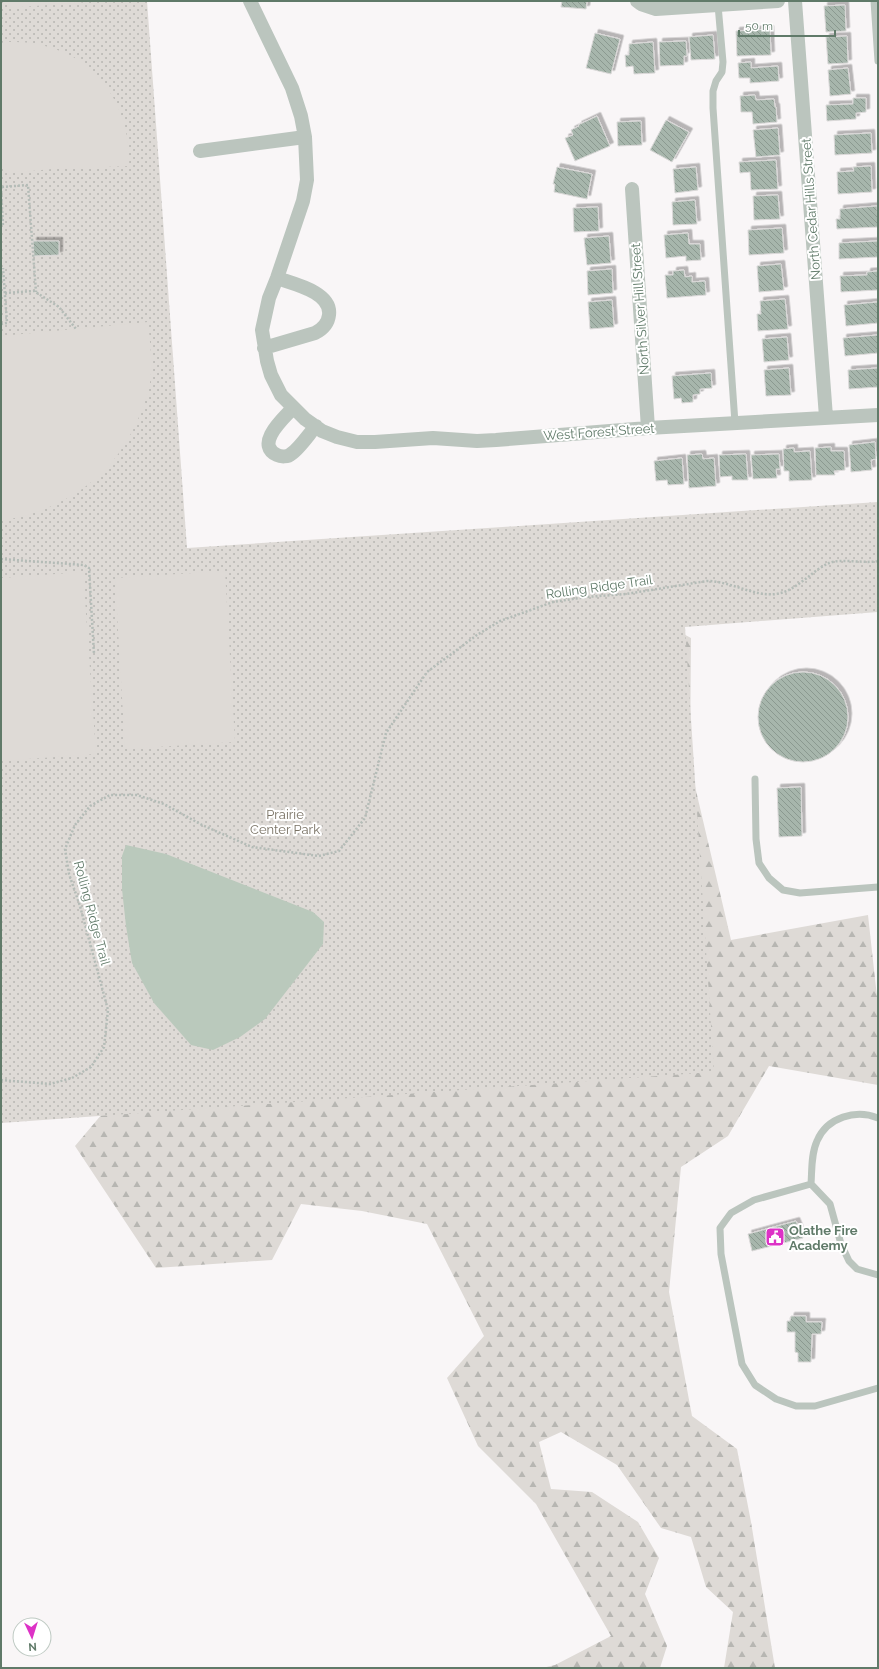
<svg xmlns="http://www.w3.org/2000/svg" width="879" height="1669" font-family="Raleway,sans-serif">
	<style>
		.forest { fill: url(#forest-firs) }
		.park { fill: url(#park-dots) }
		.pitch { fill: #dedad6 }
		.water { fill: #bac9bc }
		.building { fill: url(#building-back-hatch); stroke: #dbd9d9; filter: url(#shadow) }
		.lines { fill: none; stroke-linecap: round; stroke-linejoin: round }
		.path { stroke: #b4bcb7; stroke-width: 2.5; stroke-dasharray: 2 2; stroke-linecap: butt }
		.service { stroke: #bbc5be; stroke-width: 7 }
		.minor { stroke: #bbc5be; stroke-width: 14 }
		.labels { text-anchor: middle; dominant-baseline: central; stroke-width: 4; stroke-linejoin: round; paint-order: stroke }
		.street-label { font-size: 13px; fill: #607a69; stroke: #fff }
		.park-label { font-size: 13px; fill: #797264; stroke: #fff }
		.poi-label { font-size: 13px; font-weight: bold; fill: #607a69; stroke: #fff; text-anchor: start }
	</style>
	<defs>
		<pattern id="forest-firs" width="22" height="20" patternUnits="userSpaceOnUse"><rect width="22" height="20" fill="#dedad6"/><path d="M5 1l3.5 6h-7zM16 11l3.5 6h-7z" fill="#b7b6b2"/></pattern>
		<pattern id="park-dots" width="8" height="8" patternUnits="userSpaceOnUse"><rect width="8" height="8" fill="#dedad6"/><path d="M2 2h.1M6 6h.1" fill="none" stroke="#b7b6b2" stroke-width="1.8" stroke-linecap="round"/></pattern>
		<pattern id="building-back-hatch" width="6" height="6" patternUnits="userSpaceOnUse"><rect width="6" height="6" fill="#a7b6ac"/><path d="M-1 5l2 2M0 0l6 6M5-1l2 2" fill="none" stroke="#8b9990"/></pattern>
		<filter id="shadow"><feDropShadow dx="3.5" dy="-3.5" stdDeviation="0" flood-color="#0004"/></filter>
	</defs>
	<rect width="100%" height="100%" fill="#f9f6f7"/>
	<path class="forest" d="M657,620L691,638L690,765L731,940L868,915L878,1006V1085L769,1066L728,1136L681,1167L669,1292L692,1416L737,1449L751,1522L775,1668H724L733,1612L706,1587L691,1537L661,1528L617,1465L561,1432L539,1442L551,1489L592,1492L638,1522L659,1558L645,1594L667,1646L660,1668H542L555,1665L611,1636L536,1504L478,1446L447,1378L484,1336L427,1224L362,1211L301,1204L272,1260L156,1268L75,1146L140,1069Z"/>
	<path class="park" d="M1,1H147L187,548L878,502V612L685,627L714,1072L1,1123Z"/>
	<path class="pitch" d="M8,1H100L8,8Z
		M6,42C19,42 33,42 45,46C102,60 131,111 129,166L52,169L11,173L1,165V43Z
		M148,322C150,342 153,363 150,383C144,411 130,440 112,462C88,492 39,517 1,520V336Z
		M225,571L235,742L125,749L115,578Z
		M83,572L96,754L1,761V578Z"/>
	<path class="water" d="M126,845L166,854L313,912L324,922L323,944L265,1019L240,1037L213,1050L191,1045L154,1003L132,963L126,926L122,889V856Z"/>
	<path class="building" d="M562,1H587L586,9L561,7Z
		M845,5L846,31L826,32L824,6Z
		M770,29L771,55L737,56L736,31Z
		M595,33L620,39L611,74L586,68Z
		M713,35L715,59L691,60L689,37Z
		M847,36L848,63L828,64L826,37Z
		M686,41L687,56H684V65L660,66L659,42Z
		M653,42L655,73L634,74L633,66L626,67L625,55H629V44Z
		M751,62V68L778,66L779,81L750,83V78H739L738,63Z
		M848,68L851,94L830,96L828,70Z
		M755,95L756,100L774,99L775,107H776L777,122L753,124L752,112H741L740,96Z
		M853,98H866V112L856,113V119L827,121L826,105L853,104Z
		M597,116L610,146L575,161L565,138L573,135L571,130L579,126L578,125Z
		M666,120L689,132L672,162L650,150Z
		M641,121L642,145L618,146L617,122Z
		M778,128L780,155L756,157L753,130Z
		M871,133L872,153L835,155L834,135Z
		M776,160L778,189L751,190L750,172L740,173L739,162Z
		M871,166L872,192L838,194L837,172L854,171L853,167Z
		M557,167L592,174L587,199L554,192L555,184H553Z
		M696,167L698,190L675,193L673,169Z
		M778,195L780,219L754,220L753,196Z
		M695,200L697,224L673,225L672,202Z
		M877,206L878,227L837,229L836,219H840V209Z
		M598,207L599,231L574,232L573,208Z
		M782,228L784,253L749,255L748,230Z
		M688,233L689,244H700L701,260L686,261V256L666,258L664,235Z
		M609,236L611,263L587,265L584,238Z
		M33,241H59V255L34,256Z
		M878,241V257L839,259V243Z
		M781,264L784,290L759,292L757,266Z
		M612,269L613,293L588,295L587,271Z
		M684,270L685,277L692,276V282L705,281L706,295L667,298L665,275H673V271Z
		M878,271V290L841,292L840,276L867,275V272Z
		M785,299L788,329L758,331L757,314H761L760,301Z
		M612,300L614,327L590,329L588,302Z
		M878,302V323L846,326L844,305Z
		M878,335V353L845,356L843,338Z
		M787,337L789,360L764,362L762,339Z
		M789,368L791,395L766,396L764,370Z
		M878,368V387L849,389L848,370Z
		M711,373L712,388L700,389V394L693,395V402L682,403L681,398L674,399L672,376Z
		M875,442L876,459L871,460L872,470L851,472L849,445Z
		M831,447V451H844L845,470L834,471L835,475H816L815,448Z
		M794,448V452L810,451L812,480L789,481V471H784L783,449Z
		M702,454L703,459L714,458L716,486L689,488L687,455Z
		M746,454L748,480H732V476L720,477L719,455Z
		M779,454L780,469H776L777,478L753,479L751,455Z
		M682,458L684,484L668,485L667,480L656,481L654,461Z
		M758 717a45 45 0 1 1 90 0a45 45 0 1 1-90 0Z
		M801,787L802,836L779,837L777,788Z
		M796,1221L803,1238L752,1251L748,1234Z
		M791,1316H806V1322H822L821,1334H812L811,1362H798V1353L795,1352V1332H787V1321H790Z"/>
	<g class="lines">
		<path class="path" d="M1,187L3,227
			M2,187L28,185L36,292
			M5,293L34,291L59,307L76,329
			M1,324L7,323L3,268
			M1,559L84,565L89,568L94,654
			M1,1080L50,1084L72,1078L91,1067L104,1047L108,1010L80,906L69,874L65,849L75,825L90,806L110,795H137L164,804L202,825L252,847L319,856L339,851L365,818L386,733L427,672L477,635L500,621L553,602L586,597L626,594L707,581C731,581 754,597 776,594C797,591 811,571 829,563C841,558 865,564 878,561"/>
		<path class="service" d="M874,1L878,61
			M718,5L723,62L722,72L716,81L713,91V108L735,423
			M755,779L756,839L759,863L769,878L783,890L800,893L878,887
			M878,1118C856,1109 827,1117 817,1141C811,1154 812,1170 811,1184L830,1204L841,1244L849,1261L857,1269L878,1275
			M811,1184L754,1200L731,1213L720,1228L721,1254L742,1364L755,1385L776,1399L796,1406H815L878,1388"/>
		<path class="minor" d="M250,1L292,88L301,116L305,137L307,180L303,201L277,278L269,298L262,330L267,361L271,375L281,395L305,419L322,431L337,437L357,442H375L433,438L477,441L496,440L648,428L878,415
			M637,1L641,4L656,9L778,1
			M795,1L826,417
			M200,151L305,137
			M632,189L648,428
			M264,348L315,333C323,329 328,324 329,315C332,292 294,284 277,278
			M293,408C284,418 254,444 277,455C281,457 288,457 291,454C299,449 309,434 316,426"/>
	</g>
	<defs>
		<symbol id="civic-square" viewBox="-11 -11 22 22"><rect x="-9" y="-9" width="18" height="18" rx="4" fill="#dd32c6" stroke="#fff"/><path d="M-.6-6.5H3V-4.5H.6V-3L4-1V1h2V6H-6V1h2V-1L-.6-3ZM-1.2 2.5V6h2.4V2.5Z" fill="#fff"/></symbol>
	</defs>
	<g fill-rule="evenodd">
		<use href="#civic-square" x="764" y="1226" width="22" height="22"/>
	</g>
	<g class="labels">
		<g class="street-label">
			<text transform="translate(811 209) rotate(-94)">North Cedar Hills Street</text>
			<text transform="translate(640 309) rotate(-94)">North Silver Hill Street</text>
			<text transform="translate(599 432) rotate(-4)">West Forest Street</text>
			<text transform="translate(599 587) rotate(-8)">Rolling Ridge Trail</text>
			<text transform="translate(92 913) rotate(75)">Rolling Ridge Trail</text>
		</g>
		<g class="park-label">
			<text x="285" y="814">Prairie<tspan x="285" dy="15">Center Park</tspan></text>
		</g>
		<g class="poi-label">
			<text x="789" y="1230">Olathe Fire<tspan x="789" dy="15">Academy</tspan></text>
		</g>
	</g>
	<rect width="879" height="1669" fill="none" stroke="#607a69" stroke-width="4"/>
	<g transform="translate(32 1637) rotate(176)"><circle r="19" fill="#ffffff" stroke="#bfcac3"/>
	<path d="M0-3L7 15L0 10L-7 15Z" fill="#dd32c6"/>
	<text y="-6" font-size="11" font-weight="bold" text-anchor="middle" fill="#607a69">N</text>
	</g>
	<path d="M739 30v6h96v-6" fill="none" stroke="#607a69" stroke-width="2"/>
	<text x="745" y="30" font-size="12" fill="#607a69" stroke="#ffffff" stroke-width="3" paint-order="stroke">50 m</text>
</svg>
